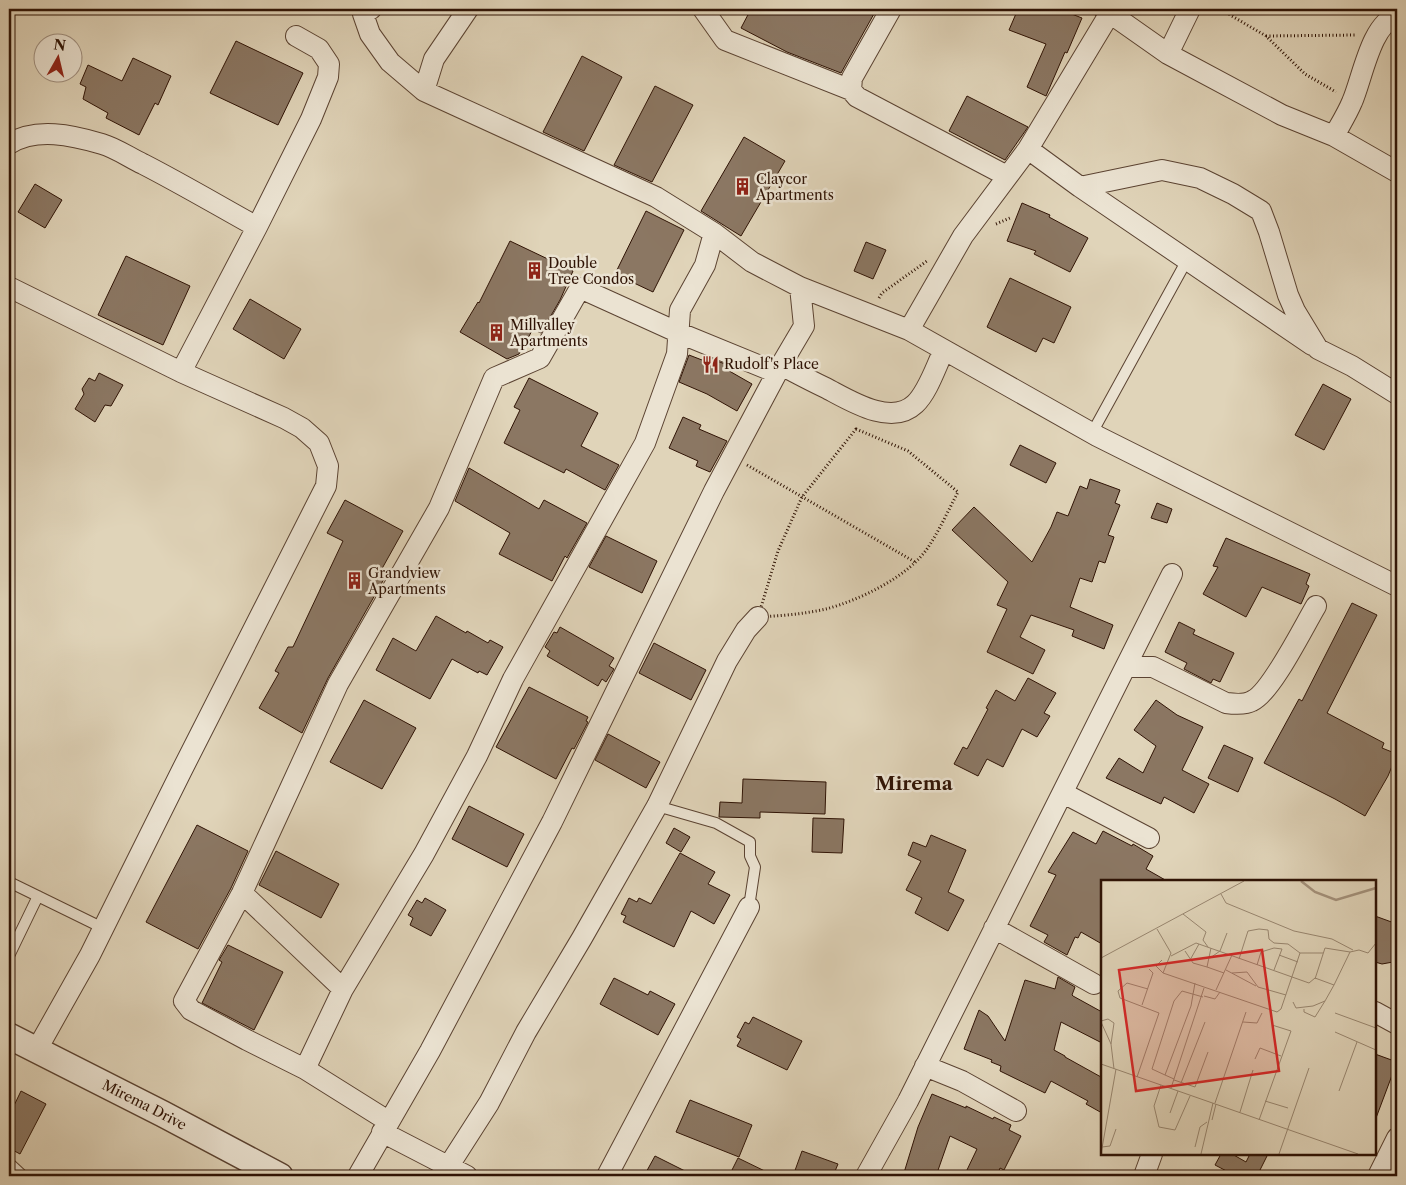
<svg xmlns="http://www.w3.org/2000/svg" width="1406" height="1185" font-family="'Libre Caslon Text',serif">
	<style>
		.building { fill: #8b7763; stroke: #2f1305 }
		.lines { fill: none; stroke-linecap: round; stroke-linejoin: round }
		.service-casing { stroke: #5b4332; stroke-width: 12 }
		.minor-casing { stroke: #5b4332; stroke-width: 22 }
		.tertiary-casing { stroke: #5b4332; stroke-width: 28 }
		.path { stroke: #2f1305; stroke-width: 3; stroke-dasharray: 1 2.5; stroke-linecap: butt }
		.service { stroke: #ebe3d2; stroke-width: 10 }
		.minor { stroke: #ebe3d2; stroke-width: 20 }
		.tertiary { stroke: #ebe3d2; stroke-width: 25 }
		.labels { text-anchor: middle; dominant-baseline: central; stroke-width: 5; stroke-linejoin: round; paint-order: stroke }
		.poi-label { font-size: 14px; fill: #2f1305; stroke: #ebe3d2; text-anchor: start }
		.street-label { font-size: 14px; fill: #2f1305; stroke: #ebe3d2 }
		.district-label { font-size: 19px; font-weight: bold; fill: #2f1305; stroke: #ebe3d2 }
		.inset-river { fill: none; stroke: #a4927c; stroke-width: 2.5 }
		.inset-road { fill: none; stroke: #998771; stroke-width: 1 }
		.view { fill: #d62828; fill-opacity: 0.15; stroke: #d62828; stroke-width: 2.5 }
		.inset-edge { fill: none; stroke: #2f1305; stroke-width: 2.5 }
	</style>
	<rect width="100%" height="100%" fill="#e0d4b9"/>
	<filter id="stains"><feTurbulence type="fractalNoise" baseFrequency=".004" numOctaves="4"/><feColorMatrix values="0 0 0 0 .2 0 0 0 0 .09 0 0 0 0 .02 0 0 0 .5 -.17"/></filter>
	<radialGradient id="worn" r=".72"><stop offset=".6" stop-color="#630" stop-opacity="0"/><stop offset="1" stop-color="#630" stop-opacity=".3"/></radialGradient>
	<path class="building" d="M751,9H869L875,12L841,73L787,52L741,28Z
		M1018,9H1059L1082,18L1067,53L1065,52L1046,96L1027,87L1046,44L1009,30Z
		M236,41L303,73L278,125L210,93Z
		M582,56L622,77L584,151L543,132Z
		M133,58L171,76L158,105L155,103L139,135L106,118L108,113L83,99L86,87L80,84L88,65L122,81Z
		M655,86L693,105L652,182L614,165Z
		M967,96L1028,127L1005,160L949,131Z
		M744,137L785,161L741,236L701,211Z
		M35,184L62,200L45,228L18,212Z
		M1022,203L1050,215L1049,217L1088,238L1070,272L1034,254L1036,251L1007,241Z
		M646,211L684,230L653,292L615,274Z
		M510,241L573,271L560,300L541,333L533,329L519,354L507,359L460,332L478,302L479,303Z
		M866,242L886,250L873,279L854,271Z
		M126,256L190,286L163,345L98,315Z
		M1010,278L1071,307L1054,343L1043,338L1036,352L987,327Z
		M250,299L301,329L284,359L233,329Z
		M689,355L702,360L704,356L725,364L724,368L752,384L737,411L707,394L679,382Z
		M99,373L123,385L111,406L105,405L95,422L75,409L84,394L82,389L89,378L95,381Z
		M529,378L598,413L581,446L619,465L605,490L566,469L564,473L504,443L520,410L514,407Z
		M1323,384L1351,399L1324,450L1295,435Z
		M683,417L701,425L699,429L727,441L710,472L696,466L698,461L669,448Z
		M1020,445L1056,463L1046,483L1010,465Z
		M469,468L539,509L544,500L587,523L567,558L565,556L552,581L499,554L510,533L455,501Z
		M1090,479L1120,490L1115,503L1120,505L1108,535L1114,537L1105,563L1099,561L1092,582L1080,578L1070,607L1113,625L1104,649L1072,636L1074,630L1031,615L1020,637L1045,650L1033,674L987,652L1007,609L997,605L1008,582L952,530L974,507L1032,562L1051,527L1057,512L1068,516L1080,486L1087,489Z
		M345,500L403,531L379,574L386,577L384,579L328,678L302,733L259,708L279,673L275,671L288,647H293L343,541L327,533Z
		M1157,503L1172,509L1167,523L1151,518Z
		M606,536L657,561L642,593L589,567Z
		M1226,538L1310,574L1306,584L1309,586L1301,604L1262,587L1246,617L1203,594L1218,567L1213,566Z
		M1352,603L1377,615L1327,713L1384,743L1382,748L1397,754L1388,776L1365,816L1335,799L1264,763L1299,699L1302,701Z
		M436,616L466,633L467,631L488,643L490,640L503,647L487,675L479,671L478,673L452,659L430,699L376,670L393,638L416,651Z
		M1179,622L1195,630L1193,634L1234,653L1220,682L1213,679L1211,683L1184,669L1187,663L1165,652Z
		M560,627L614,658L609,666L614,669L606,682L602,679L598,686L547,656L550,651L545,647L554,632L557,633Z
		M654,643L706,670L691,700L639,673Z
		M1028,678L1056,693L1044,713L1050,716L1037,737L1022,729L1003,767L987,759L978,776L954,764L963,747L967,749L988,709L986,708L996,690L1015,701Z
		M529,687L588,717L586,721L588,722L574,749L572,748L556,779L496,747Z
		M364,700L416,728L382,789L330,762Z
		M1156,700L1177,715L1203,727L1182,770L1209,784L1194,813L1164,797L1161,804L1106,778L1119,758L1143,773L1156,746L1134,730Z
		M608,734L660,762L646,788L595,760Z
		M1224,745L1253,758L1238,792L1208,778Z
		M743,779L826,782L825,814L760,812V818L719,817L720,802L742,803Z
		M469,806L524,834L507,867L452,839Z
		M813,818L844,819L842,853L812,852Z
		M197,825L248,851L231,888L198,949L146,922Z
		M674,828L690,837L681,852L666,843Z
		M1103,831L1132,846L1133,844L1153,856L1146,869L1167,881H1102V944L1081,932L1078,938L1075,937L1067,955L1044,942L1048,935L1030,926L1056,875L1048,872L1073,832L1096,844Z
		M931,835L966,850L948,892L964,900L948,931L915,913L922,898L906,890L921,861L908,855L913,842L926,847Z
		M276,851L339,884L321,918L259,885Z
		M680,853L715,872L708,884L730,895L714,924L691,911L674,947L623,922L626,916L621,914L629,898L637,902L639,898L651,904Z
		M425,898L446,910L431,936L410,925L413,918L408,915L417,900L422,903Z
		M1375,916L1397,924V960L1393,962L1382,964L1375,962Z
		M228,945L283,972L254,1030L202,1003L222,962L219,960Z
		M1058,977L1075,987L1072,995L1073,996L1102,1012V1043L1061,1022L1054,1050L1065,1056V1057L1101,1077L1102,1074V1113L1086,1104L1088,1101L1051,1081L1045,1093L1000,1071L1001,1066L991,1062L992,1060L964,1049L979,1010L988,1016L1005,1041L1025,980L1055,989Z
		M614,978L648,995L650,991L675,1004L658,1035L600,1004Z
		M753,1017L802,1041L787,1070L737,1046L741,1039L737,1037L745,1022L749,1024Z
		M1375,1054L1397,1062L1376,1118H1375Z
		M21,1091L46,1104L20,1154L9,1148V1116Z
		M932,1094L966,1108V1106L993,1119L994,1117L1011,1125L1009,1130L1021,1136L1004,1170L1000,1168L997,1176H976L966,1172L977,1149L950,1136L936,1176H903L918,1127Z
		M690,1100L752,1125L739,1157L676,1132Z
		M802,1151L838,1164L833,1176H793Z
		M1221,1154H1232L1246,1162L1250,1154H1268L1260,1170L1272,1176H1236L1215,1165Z
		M655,1156L695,1176H644Z
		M738,1158L775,1176H729Z"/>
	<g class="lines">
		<defs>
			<path id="service" d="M1092,433L1187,260
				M657,806L716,823L750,842V856L755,867L749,907
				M9,882L103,928
				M9,956L38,896
				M9,1163L23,1176"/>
			<path id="minor" d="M371,9L363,14L370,34L390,62L424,91
				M468,9L434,59L424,91L656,197L714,233L752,262L800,287L909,330L1097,436L1397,586
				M703,9L725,40L851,90
				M891,9L852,78L851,90L857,97L1007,176
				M1104,9L1168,54L1282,115L1334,136L1397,172
				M1168,54L1190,9
				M1334,136C1340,125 1347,114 1352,102C1362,80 1371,23 1397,16
				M9,144C36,127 72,135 102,144C116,148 130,158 143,164C182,184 219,206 257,227
				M1028,149L1080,187L1312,345
				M1080,187L1162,170L1200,178L1233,194L1261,211L1269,232L1288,295L1295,311L1318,349L1352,366L1397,394
				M9,287L181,372L284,418L302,428L319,443L328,466L326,486L182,770L90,955L36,1051
				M909,330L963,236L1028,149L1110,13
				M781,365C796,373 811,381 826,388C849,400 891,427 915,404C928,392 936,366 944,350
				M181,372L257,227L311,119L328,77L329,64L319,49L296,36
				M1126,667H1153L1226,703C1234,704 1245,705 1252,701C1271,693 1304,626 1316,606
				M1063,793L1149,838
				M242,893L343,989
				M994,928L1094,984
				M1375,1012L1397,1024
				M925,1066L962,1081L1016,1111
				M305,1069L247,1040L191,1010L184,1001L242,893L338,684L439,508L494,378L540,358L580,288L677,332L777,373
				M388,1121L305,1069L343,989L424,854L477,756L513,679L645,443L677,354L680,310L705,265L714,233
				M382,1132L467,1176
				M448,1167L489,1103L526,1032L582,938L657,806L727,661L746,630L758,617
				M358,1176L430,1051L552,822L714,491L781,365L804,326L800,287
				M607,1176L749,907
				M866,1176L908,1101L1172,574
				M1144,1176L1152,1154
				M1378,1176L1397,1138"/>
			<g id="tertiary">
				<path id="s1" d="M9,1036L163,1114L280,1176"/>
			</g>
		</defs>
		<use href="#service" class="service-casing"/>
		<use href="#minor" class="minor-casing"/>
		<use href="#tertiary" class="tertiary-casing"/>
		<path class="path" d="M1220,9L1266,36L1305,74L1336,92
			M1266,36L1357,35
			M996,224L1010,218
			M879,298L882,293L927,261
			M856,429L908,451L958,492C949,509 940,529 929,546C910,576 860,600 826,609C804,614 780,616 758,617L778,551L802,497Z
			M747,465L915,562"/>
		<use href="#service" class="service"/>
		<use href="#minor" class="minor"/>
		<use href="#tertiary" class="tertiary"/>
	</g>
	<defs>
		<symbol id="building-bare" viewBox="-9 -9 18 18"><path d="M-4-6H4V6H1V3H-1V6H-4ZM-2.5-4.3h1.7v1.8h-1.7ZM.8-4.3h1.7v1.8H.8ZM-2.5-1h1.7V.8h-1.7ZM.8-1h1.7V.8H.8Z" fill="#8f2418" stroke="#ebe3d2" stroke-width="2.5" paint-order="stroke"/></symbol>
		<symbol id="restaurant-bare" viewBox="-9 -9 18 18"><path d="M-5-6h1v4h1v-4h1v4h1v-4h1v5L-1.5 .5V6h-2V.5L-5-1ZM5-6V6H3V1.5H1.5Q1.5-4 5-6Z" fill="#8f2418" stroke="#ebe3d2" stroke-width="2.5" paint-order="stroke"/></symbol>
	</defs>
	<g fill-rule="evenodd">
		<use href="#building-bare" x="730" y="174" width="25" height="25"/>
		<use href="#building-bare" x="522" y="258" width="25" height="25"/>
		<use href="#building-bare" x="484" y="320" width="25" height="25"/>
		<use href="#restaurant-bare" x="698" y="352" width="25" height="25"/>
		<use href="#building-bare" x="342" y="568" width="25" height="25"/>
	</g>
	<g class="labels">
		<g class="poi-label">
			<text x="756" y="179">Claycor<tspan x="756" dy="16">Apartments</tspan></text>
			<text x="548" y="263">Double<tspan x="548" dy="16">Tree Condos</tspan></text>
			<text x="510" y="325">Millvalley<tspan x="510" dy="16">Apartments</tspan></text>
			<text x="724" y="364">Rudolf's Place</text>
			<text x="368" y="573">Grandview<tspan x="368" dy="16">Apartments</tspan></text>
		</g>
		<g class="street-label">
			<text stroke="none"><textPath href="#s1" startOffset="152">Mirema Drive</textPath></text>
		</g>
		<g class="district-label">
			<text x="914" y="783">Mirema</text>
		</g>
	</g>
	<g transform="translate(1101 880)">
		<rect width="275" height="275" fill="#e0d4b9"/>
		<path class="inset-river" d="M200,1L214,12L235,20L275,8"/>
		<path class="inset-road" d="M120,14L125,23L193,51L231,59L252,70M82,34L105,52L102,60L107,67M56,49L70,73L62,93L176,132L180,129L199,73M110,68L106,87L123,93M84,71L92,83L106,87M178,75L197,82M70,76L95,63L208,103L214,98L233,105L249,72L258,70L267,73L275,63M0,78L143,1M109,78L119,71L126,53M138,79L147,51L158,49L167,50L168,59L173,63L187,64L199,73H222M61,80L55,86L62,93M89,80L98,64M156,85L160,72L173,68L181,69M125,90L155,106M173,90L181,69M131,93L146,92L157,107L185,115M214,99L224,68L249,72M115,110L131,75M103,116L114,119L119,112M192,122L195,128L212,126L224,121L233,105M41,125L52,93L48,89M203,129V132L214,137L224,121M234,133L275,148M0,141L7,139L13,143L10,164M0,142L10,164L13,189M142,142L156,143L161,133M234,152L275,170M154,179L159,168L180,176M0,184L257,274M64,195L51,189L73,121L81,111L102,117M36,197L58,133L19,118L17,111L26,103L47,109M73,199L64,195L90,126L94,103M73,200L94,207L107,172M80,203L104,142M60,205L53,226L58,247L74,250L89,216M70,208L103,108M238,211L256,162M164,221L187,228M114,223L145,132M139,232L152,190M69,233L77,211M111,240L115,224M158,240L190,151L171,145M1,267L9,266L15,249M94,267L99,247L106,242M0,274L15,189M100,274L112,223M178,274L208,188"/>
		<path class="view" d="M161,70L178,191L35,211L18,90Z"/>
		<rect width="275" height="275" class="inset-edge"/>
	</g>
	<rect width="1406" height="1185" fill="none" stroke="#e0d4b9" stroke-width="30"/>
	<rect x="10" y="10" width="1386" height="1165" fill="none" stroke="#2f1305" stroke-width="2.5"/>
	<rect x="15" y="15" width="1376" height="1155" fill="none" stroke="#2f1305"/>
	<g transform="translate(58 58) rotate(8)"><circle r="24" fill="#ebe3d2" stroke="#a09080"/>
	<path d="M0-4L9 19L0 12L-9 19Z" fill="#8f2418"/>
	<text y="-8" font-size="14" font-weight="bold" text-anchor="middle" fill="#2f1305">N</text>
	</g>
	<rect width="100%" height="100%" filter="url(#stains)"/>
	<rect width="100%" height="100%" fill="url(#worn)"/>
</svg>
